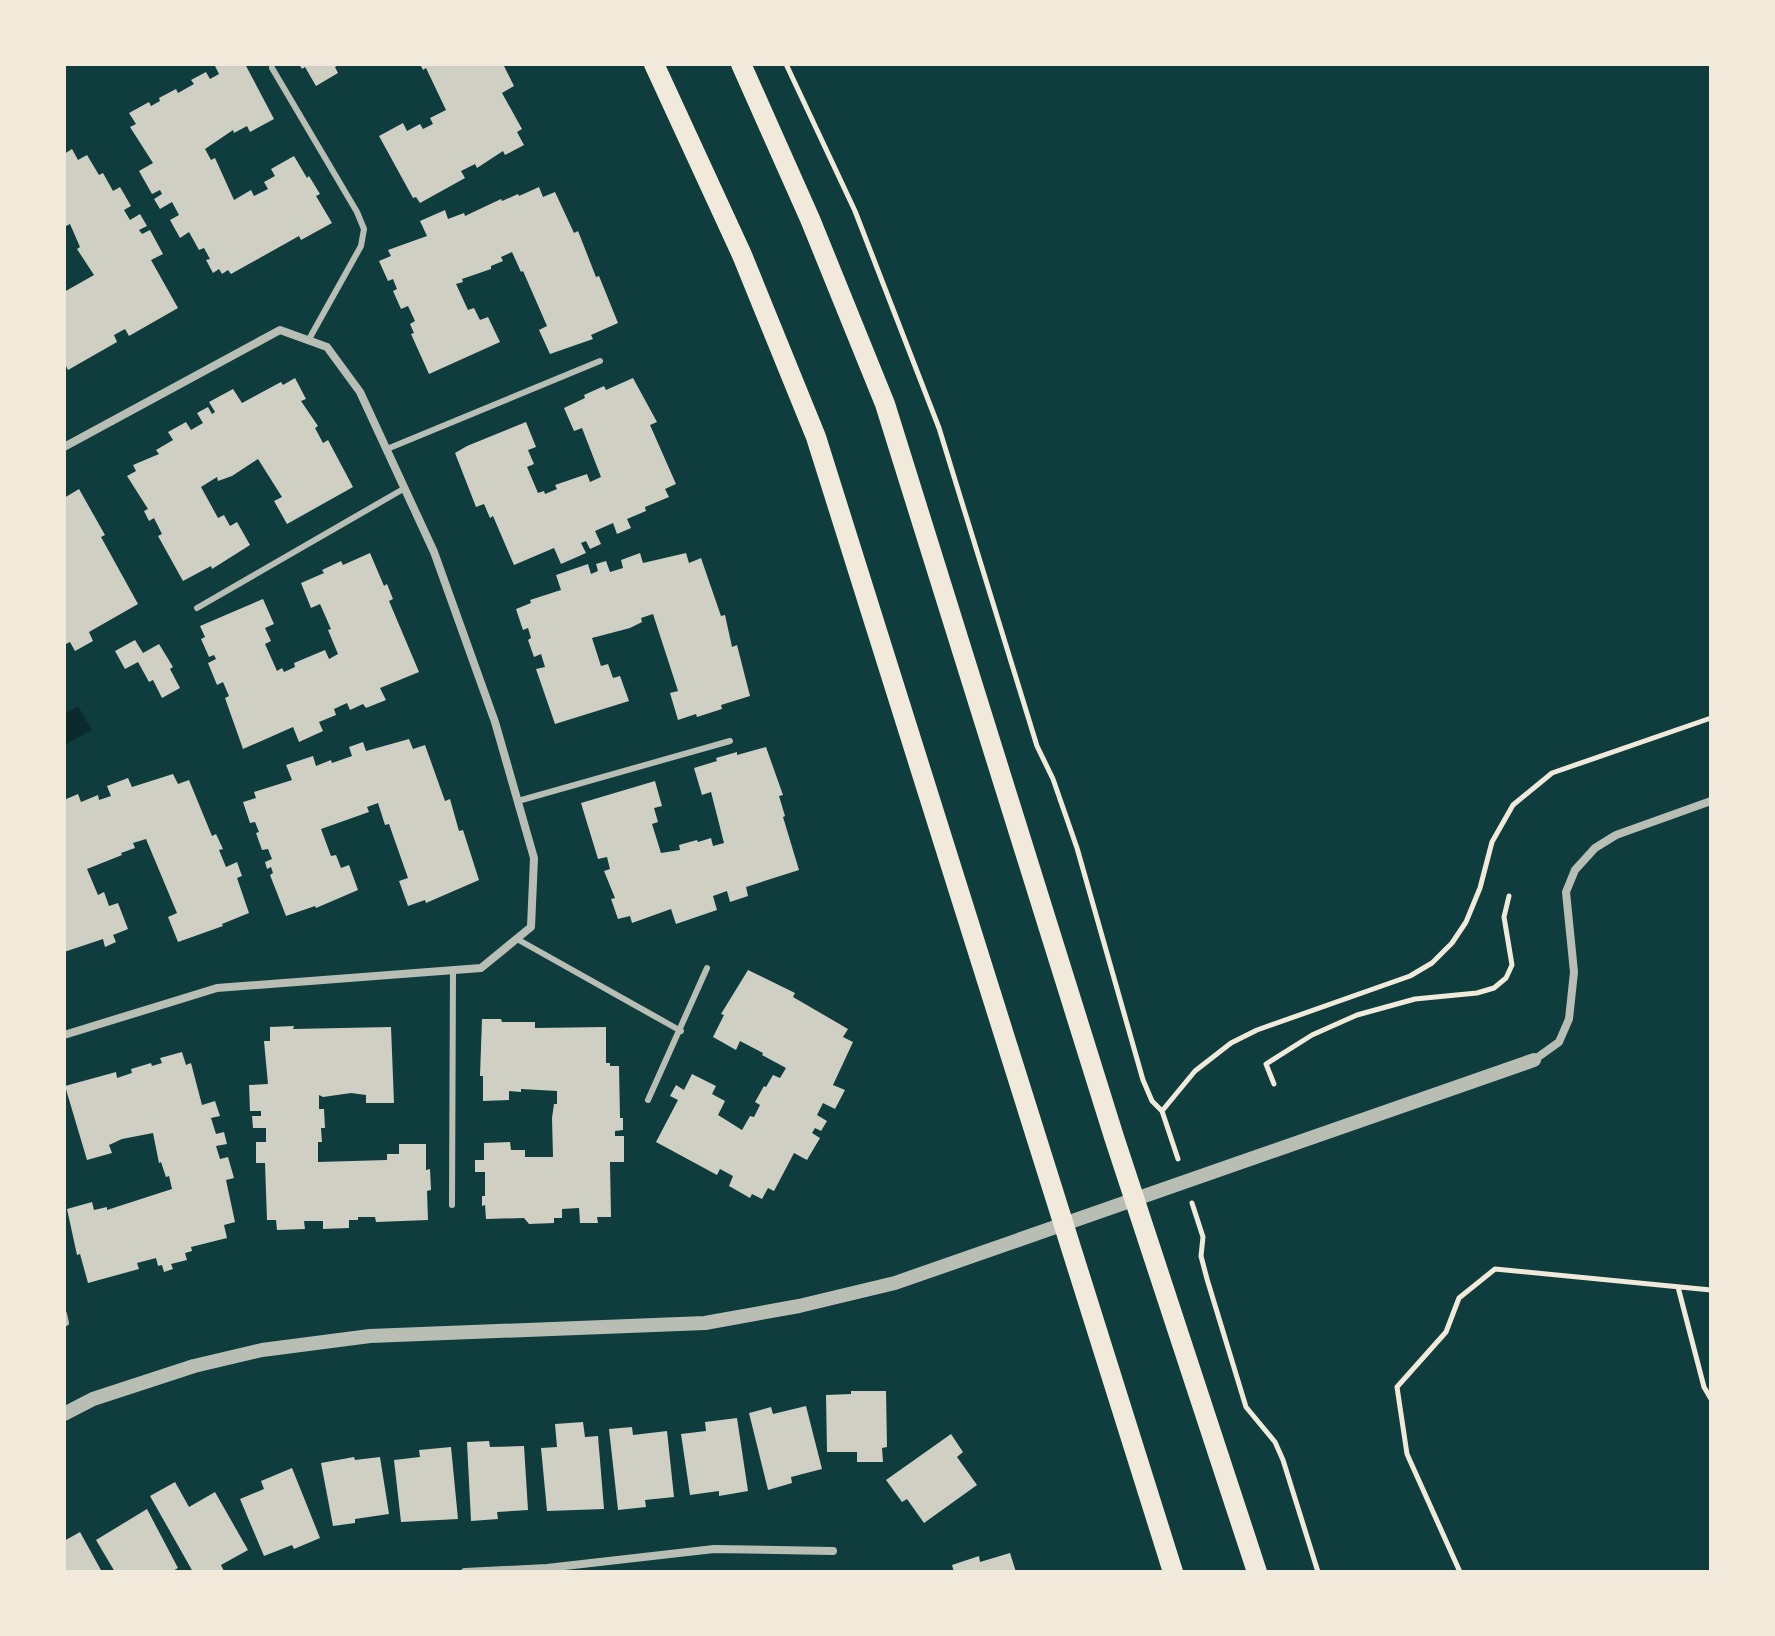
<svg xmlns="http://www.w3.org/2000/svg" width="1775" height="1636" font-family="'Work Sans',sans-serif">
	<style>
		.water { fill: #0a2a2b }
		.building { fill: #cfcfc3 }
		.lines { fill: none; stroke-linecap: round; stroke-linejoin: round }
		.path { stroke: #f1e9da; stroke-width: 5 }
		.service { stroke: #b8beb3; stroke-width: 6 }
		.minor { stroke: #b8beb3; stroke-width: 8 }
		.tertiary { stroke: #b8beb3; stroke-width: 14 }
		.primary { stroke: #f1e9da; stroke-width: 20 }
	</style>
	<rect width="100%" height="100%" fill="#0f3d3e"/>
	<path class="water" d="M78,706L92,730L64,745V714Z"/>
	<path class="building" d="M218,64H245L274,119L250,132L247,126L234,133L233,130L205,149L211,160L215,158L234,200L251,190L254,196L268,189L264,182L275,176L271,169L294,156L307,178L309,176L320,194L316,196L332,223L301,240L299,236L231,274L228,270L222,274L219,269L213,273L206,260L210,259L204,248L199,250L189,232L180,238L170,220L179,215L172,202L160,209L154,199L162,194L160,190L152,194L139,171L153,163L130,127L136,124L129,113L149,102L151,106L160,101L159,98L176,89L178,93L194,84L191,80L206,72L210,79L219,74L215,66Z
		M299,64H340L335,67L338,73L316,86L305,67L302,69Z
		M420,64H503L514,86L502,93L522,129L517,132L524,145L505,155L503,151L477,168L475,164L461,171L465,178L420,203L416,197L413,198L379,136L403,123L407,131L420,124L423,129L433,124L430,118L446,110L426,68L423,70Z
		M72,149L78,160L87,155L99,175L103,173L113,191L120,187L131,206L124,210L130,220L140,214L147,226L139,230L142,234L150,230L163,254L151,260L178,308L129,336L125,329L114,335L117,342L68,370L64,362V292L94,275L77,249L80,247L70,224L64,227V154Z
		M539,187L543,197L555,192L574,233L578,231L596,277L599,276L618,323L591,335L593,339L550,354L539,330L547,326L523,271L521,272L512,252L501,257L503,261L491,266V269L462,279L463,282L456,284L468,310L474,308L480,320L488,317L500,342L429,374L411,334L414,333L410,324L415,321L408,306L401,309L393,291L397,289L393,279L388,281L379,261L391,256L388,250L427,236L420,221L445,210L448,219L464,213L465,216L501,199L502,201L518,194L519,196Z
		M295,378L306,399L301,401L318,426L315,428L323,443L328,440L353,487L287,524L274,501L282,497L258,459L232,476L218,481L217,477L201,487L218,518L224,515L230,526L237,522L250,545L212,569L211,566L183,581L158,536L162,534L154,518L149,521L144,511L148,509L127,476L136,471L133,465L159,454L156,450L173,440L168,432L186,422L191,430L203,423L197,413L208,407L212,414L215,412L209,402L233,389L242,403L281,382L283,385Z
		M633,378L657,422L650,425L676,484L665,489L669,497L645,507L646,511L627,519L631,528L617,534L613,523L595,531L601,544L590,549L586,541L581,543L586,553L561,564L554,548L514,565L493,516L490,518L484,504L476,507L455,453L467,446L526,422L536,447L528,450L534,464L527,467L538,493L544,491L545,494L557,489L555,485L587,474L590,482L601,477L582,428L574,431L564,408L585,398L584,395L604,386L606,390Z
		M79,489L105,535L101,537L138,604L89,632L93,641L75,651L70,642L64,645V498Z
		M370,553L384,586L387,584L393,599L389,601L419,672L380,688L386,700L366,708L363,704L350,710L347,703L334,709L336,715L319,722L323,731L299,742L293,727L243,749L225,698L229,696L223,682L217,685L208,663L216,659L214,655L209,657L201,639L205,637L200,626L263,599L274,624L265,628L271,641L265,644L277,671L282,668L284,672L295,667L294,663L325,650L329,659L338,654L328,630L331,629L320,604L311,608L301,583L324,573L322,570L341,561L343,565Z
		M640,553L643,563L686,553L689,563L701,558L721,616L725,615L732,647L737,645L750,696L721,705L722,709L697,717L696,714L678,720L670,693L678,691L653,614L641,618L642,622L630,628L592,638L601,666L608,664L613,678L620,676L629,701L555,724L536,669L545,667L541,654L534,657L528,640L531,638L528,628L523,630L516,609L531,603L530,600L561,590L556,575L588,564L591,574L598,571L596,564L606,561L610,572L623,568L621,560Z
		M135,640L143,653L159,644L173,667L170,669L180,688L162,698L153,680L149,682L138,662L125,669L115,651Z
		M409,739L413,749L425,745L445,801L450,799L459,831L463,830L479,880L426,903L425,900L408,906L399,881L408,878L389,824L385,825L378,803L367,807L369,812L321,829L331,856L336,855L341,868L349,865L358,890L316,908L315,906L286,916L270,875L273,873L271,867L267,869L265,862L272,859L268,849L262,850L256,833L259,832L255,822L250,823L243,802L256,798L254,792L292,780L286,765L313,756L316,766L331,760L332,763L352,756L349,747L363,742L366,751Z
		M766,747L783,795L779,796L785,816L783,817L799,870L746,887L748,896L730,902L727,891L713,896L717,910L676,924L671,909L632,923L630,916L618,919L611,899L615,898L604,871L610,869L607,857L598,859L581,803L655,781L662,806L654,808L658,822L652,824L661,853L680,850L679,845L697,840L698,842L711,838L713,846L724,843L711,792L702,795L694,768L717,761L716,758L737,752V755Z
		M173,774L178,784L189,780L212,836L216,834L223,849L219,850L226,867L237,862L242,876L237,878L249,913L222,924L223,926L178,942L168,917L177,913L146,839L133,843L135,848L121,853L122,855L87,869L98,895L104,892L109,906L118,903L128,929L113,935L116,942L105,947L103,939L64,952V800L78,794L81,802L98,795L99,800L111,796L107,786L128,778L132,787Z
		M748,970L795,993L793,997L848,1029L843,1037L853,1042L833,1085L845,1090L835,1109L823,1103L817,1115L827,1121L821,1131L815,1128L812,1133L820,1138L807,1160L794,1153L774,1191L768,1188L762,1199L752,1194L750,1198L729,1186L733,1176L720,1169L717,1175L656,1142L678,1100L670,1096L676,1085L684,1090L692,1074L716,1086L712,1094L725,1101L718,1115L742,1130L750,1116L754,1117L760,1105L755,1102L764,1086L766,1087L773,1075L780,1078L786,1068L762,1055L763,1053L740,1041L736,1050L713,1037L724,1015L721,1014Z
		M482,1019H501L502,1022H535V1028L606,1027V1063H610V1066H619L620,1118H623V1130L615,1131V1136H624V1162H610L611,1217H597L598,1223H580L579,1208L562,1209V1218H554V1223L529,1224L524,1218L486,1219L485,1205L482,1206V1196H485V1172H475V1160H484V1143L510,1142L511,1150H525V1157H553L552,1118L554,1104H557V1091L521,1089V1092L509,1091V1100L483,1101V1076H480Z
		M294,1026L293,1029L391,1027L394,1103H366V1095L351,1093L323,1097L319,1095V1109H324L325,1128H321L322,1142H318V1162L387,1160V1154H399V1144H426V1170L430,1169L431,1190L427,1191L428,1220L376,1222L375,1217H358V1220H349V1228L323,1229V1221H304L305,1229L277,1230L276,1220H267L265,1163H256V1142H266V1128H253L252,1116H261V1111H250L249,1085L268,1084L264,1041H270V1027Z
		M182,1052L186,1065L191,1063L202,1105L215,1101L220,1116L211,1118L216,1134L224,1132L227,1144L216,1146L220,1159L228,1157L234,1178L226,1180L235,1222L224,1225L227,1238L191,1247L192,1251L185,1253L187,1260L171,1264L173,1269L164,1272L162,1265L158,1266L156,1258L137,1263L139,1269L88,1283L80,1254L77,1255L67,1209L92,1202L94,1210L107,1207V1210L172,1189L169,1176L166,1177L161,1162L159,1163L153,1133L122,1139L109,1145L112,1153L87,1160L65,1086L116,1072L117,1078L132,1073L131,1069L151,1063L152,1066L162,1063L160,1058Z
		M851,1391H886L887,1447L882,1448L883,1462H857V1452H827L826,1395L851,1394Z
		M806,1406L822,1469L791,1477L792,1483L768,1490L749,1413L771,1407L773,1414Z
		M737,1418L748,1491L719,1496V1491L690,1495L681,1434L706,1431L705,1422Z
		M583,1422L585,1437L598,1436L604,1509L547,1511L541,1448L557,1447L555,1424Z
		M632,1427L633,1435L667,1431L674,1497L645,1500L646,1507L618,1510L609,1429Z
		M951,1434L963,1452L957,1457L977,1485L924,1523L907,1499L902,1502L886,1480Z
		M489,1441L490,1447L524,1446L528,1510L497,1512L498,1519L471,1521L467,1442Z
		M451,1447L458,1519L401,1522L394,1460L420,1457L419,1450Z
		M354,1457L355,1460L380,1457L389,1514L355,1519V1523L333,1526L321,1463Z
		M292,1468L320,1538L294,1549L292,1545L264,1556L240,1499L264,1489L261,1481Z
		M175,1482L189,1507L215,1492L248,1550L221,1565L224,1571L222,1572H193L150,1496Z
		M147,1509L178,1568L171,1572H115L96,1540Z
		M80,1532L102,1572H64V1541Z
		M1010,1553L1016,1572H954L952,1565L979,1556L980,1562Z"/>
	<g class="lines">
		<path class="path" d="M786,64L855,211L939,428L1037,746L1053,779L1077,848L1143,1080L1152,1101L1162,1111L1178,1159
			M1274,1084L1266,1064L1312,1035L1357,1015L1415,999L1477,993L1494,988L1506,978L1512,965L1504,917L1509,896
			M1162,1111L1195,1071L1231,1043L1257,1030L1410,976L1432,963L1452,943L1466,922L1480,888L1492,842L1513,805L1552,773L1711,718
			M1192,1203L1203,1237L1201,1256L1207,1279L1246,1407L1275,1442L1283,1460L1318,1572
			M1678,1287L1704,1387L1711,1399
			M1460,1572L1407,1454L1397,1387L1446,1332L1459,1298L1495,1269L1711,1290"/>
		<path class="service" d="M272,68L357,212L364,229L361,246L308,341
			M387,449L600,361
			M197,608L405,488
			M518,801L730,741
			M517,939L681,1031
			M648,1100L707,968
			M452,1205L453,970
			M64,1314L66,1323"/>
		<path class="minor" d="M64,447L280,330L327,347L360,392L434,552L495,722L534,858L531,927L481,968L217,988L64,1035
			M1534,1060L1559,1042L1569,1019L1574,972L1566,892L1575,870L1595,848L1616,835L1711,801
			M465,1572L547,1568L714,1549L833,1551"/>
		<path class="tertiary" d="M64,1414L93,1399L194,1366L262,1350L370,1336L705,1323L799,1306L895,1283L1534,1060"/>
		<path class="primary" d="M654,64L742,255L816,437L1173,1572
			M741,64L810,219L885,404L1114,1137L1257,1572"/>
	</g>
	<rect width="1775" height="1636" fill="none" stroke="#f1e9da" stroke-width="132"/>
</svg>
